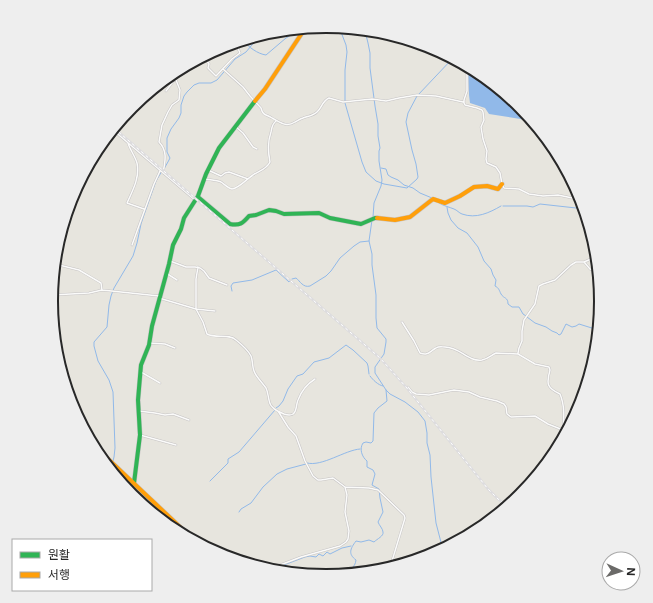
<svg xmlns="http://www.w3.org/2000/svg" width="653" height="603" font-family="Inter,'Noto Sans KR',sans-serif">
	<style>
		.water { fill: #91b9e9 }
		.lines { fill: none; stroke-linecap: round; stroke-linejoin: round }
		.stream { stroke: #91b9e9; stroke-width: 1 }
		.street-casing { stroke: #c5c3c4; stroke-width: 2.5 }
		.fast-casing { stroke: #c5c3c4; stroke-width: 5 }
		.slow-casing { stroke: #c5c3c4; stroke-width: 5 }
		.street { stroke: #fbfbfa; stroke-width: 1.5 }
		.fast { stroke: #30b455; stroke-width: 4 }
		.slow { stroke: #ff9f0a; stroke-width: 4 }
		.rail-casing { stroke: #dddcde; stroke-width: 2.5 }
		.rail { stroke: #fff; stroke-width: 1; stroke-dasharray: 3; stroke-linecap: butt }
		.rim { fill: none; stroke: #282828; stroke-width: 2 }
	</style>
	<rect width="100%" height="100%" fill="#e7e5de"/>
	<path class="water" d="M468,66L480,73L521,107L533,121L489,114L485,108L470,103L469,95Z"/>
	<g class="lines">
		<path class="stream" d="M341,27V32L346,45L347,52L345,70V101
			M366,30V35L368,43L370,53V68L375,106L378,124V136L380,148L379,151V161L382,180L381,186L374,203L373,217
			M243,40C248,47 258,54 266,55L286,38L302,29
			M418,95L453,58
			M345,103L362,162L366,172L376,181L384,184L407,188L417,179L418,177L416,164L412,150L406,122L408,113L417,96
			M381,168L386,169L388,175L391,177L398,180L404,185L413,188L420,193L432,198
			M164,169L169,160L170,158L167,152V138L171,129L179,118L181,113V105L184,96L187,92L194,85L199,83H211L217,80L235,59L246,52L256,40L263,34
			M439,203C444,206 449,207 454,209C457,210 459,213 462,214C476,219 489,213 501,206
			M503,206H527L533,207L540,204L585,209
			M447,207L448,213L451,220L458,228L467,233L478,247L484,261L491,269L493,275L496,280L495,286C499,288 499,290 501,294C504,299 508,297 508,304L512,307H519L523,314L526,316
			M372,220L369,241L372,254V265L376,295V318L377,328L386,339V342L384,354L375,367V373L386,390L390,394L405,402L418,412L425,421L427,433V443L430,455L431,477L436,523L443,550
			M292,279L296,278C300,281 303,288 310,286L326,276L331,271L340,258L354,246L360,242L369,241
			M232,291L231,286L233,283L252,280L276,270L289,282L290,281
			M527,317L535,323L546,327L552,331L557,333L559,335L561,334L566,324L572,327L576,326L579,324L595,329H599
			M370,376C373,380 378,385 383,386
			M276,408L279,406L283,401L288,389L297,376L303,374L314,362L329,358L346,345L353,350L367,363L368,366L369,374
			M113,461L114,457L115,448L113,392L109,380L98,361L94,346V342L107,327L109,305L111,296L114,288L133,256L137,243L141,224L144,215L156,181L162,171
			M307,463C322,467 345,450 360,449
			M110,469L112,464
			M210,481L228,463V459L239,452L275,410
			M239,512L241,509L251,503L263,487L277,474L287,469L306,464
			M284,565L305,557L310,556L316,557L319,554L323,556L327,552L330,554L342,548L351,546
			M355,574C351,564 355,568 356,560C348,554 350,549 356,541L361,542L369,540L374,542C377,539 384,536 383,532C383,529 379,525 378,522L383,512L380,498L379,489L372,485L375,474L373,470L367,467V461C362,457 359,449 363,443L366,442L371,443L373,441L374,413L378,408L387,401L386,390"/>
		<defs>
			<path id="street" d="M204,56L209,64L208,68L216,76L232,59L240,53L237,46
				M467,66V91L464,100V103L465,105L477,108L482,110L483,112L484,120L481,127L483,139L487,151L486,159L487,163L496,167L500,173L502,184L504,188L519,189L529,194L543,196L558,195L582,200
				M223,69L243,87L250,96L261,108C263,116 266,114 272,118C280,122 286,128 295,122C297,121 300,119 303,118C308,116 313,116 317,112C322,108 322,101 329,98L343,102L372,99L386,101L399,98L417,95L436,96L463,102
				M166,91L175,79
				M236,127L243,133L253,147L257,149
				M113,130L195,200
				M128,143C130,150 135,156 137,163C140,177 133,190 127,203L144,209
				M208,170L221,176L225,173L229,172L248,179
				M163,173C165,162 168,151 159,142L162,125L168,112L172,105L179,100L180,90L176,80L171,74
				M205,179C210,180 216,180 221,182C224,184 228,188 232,189C238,189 248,178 253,175C259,171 267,169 270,162C268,152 267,143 271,132C272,127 272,124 276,121
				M76,189L77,191
				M132,245L154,184L160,171
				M170,261L186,267H195L200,268L204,271L209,278L227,285
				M584,262L591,259H598
				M55,264L79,270L101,283L102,290
				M198,267L196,279V309L203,322L207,334C216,339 229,333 236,340C241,344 248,350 251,356C253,361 252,366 254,371C256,377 262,382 266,388C268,392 268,396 269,400C270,408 277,411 284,414C287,415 290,416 293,414C297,412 296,404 298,400C301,392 307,384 315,379
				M166,273L177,280
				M52,295L89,293L102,290L159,296
				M159,298L196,309L215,311
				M402,322L414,341L420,353C428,356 429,352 436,348C439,346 442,347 445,347C460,347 468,362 482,360C488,359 491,355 496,353L518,354L535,364L549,367L550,370C546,384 547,388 560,394C565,406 564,418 563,430
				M150,343L165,344L175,348
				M518,353L519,348L522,341V331L524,320L535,304L539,286L543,284L555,280L571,265L576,262H584L590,269L599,272
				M141,372L160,383
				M408,387L412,392L416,394L429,395L454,390L469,392L480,397L497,401L504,404L506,407L507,414L511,417L535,416L548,424L568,432
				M139,411L155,413L165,415L173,414L189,420
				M278,411L288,427L296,436L305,461L313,476L318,480H321L333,478L345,487L369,488L378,490L404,515L405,518L392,561L393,568
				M140,435L176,445
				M112,472L115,467
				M267,570L301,557L340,546L346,542L348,539L349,531L345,512L347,495L345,487"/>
			<path id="fast" d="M198,196V197L230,224C240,226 243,223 249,216L256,215L269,210L276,211L284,214L319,213L330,218L361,224L375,218H377
				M134,483L140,435L138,400L141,365L149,345L152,326L169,264L173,245L181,229L184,218L198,196L206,174L219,148L255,101"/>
			<path id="slow" d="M255,101L265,89L302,33L304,28
				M377,218L395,220L410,217L433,199L445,203L460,196L474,187L487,186L498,189L502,184
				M90,442L198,544"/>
		</defs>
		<use href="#street" class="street-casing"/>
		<use href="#fast" class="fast-casing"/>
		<use href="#slow" class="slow-casing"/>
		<use href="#street" class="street"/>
		<use href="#fast" class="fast"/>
		<use href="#slow" class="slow"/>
		<defs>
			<path id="rail" d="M114,128L380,358L406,387L488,489L498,499L509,507"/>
		</defs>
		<use href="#rail" class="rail-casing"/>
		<use href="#rail" class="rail"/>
	</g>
	<path d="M0 0H653V603H0ZM58 301a268 268 0 1 1 536 0a268 268 0 1 1-536 0Z" fill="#eee" fill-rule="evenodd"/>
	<path class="rim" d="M58 301a268 268 0 1 1 536 0a268 268 0 1 1-536 0Z"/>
	<rect x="12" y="539" width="140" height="52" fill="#ffffff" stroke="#a9a9a9"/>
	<rect x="20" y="552" width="20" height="6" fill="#30b455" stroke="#a9a9a9"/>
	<text x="48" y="559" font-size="12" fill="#282828">원활</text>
	<rect x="20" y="572" width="20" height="6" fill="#ff9f0a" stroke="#a9a9a9"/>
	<text x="48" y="579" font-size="12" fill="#282828">서행</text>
	<g transform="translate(621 571) rotate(93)"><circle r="19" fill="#ffffff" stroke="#a9a9a9"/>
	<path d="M0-3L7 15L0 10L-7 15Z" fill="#6b6a68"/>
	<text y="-6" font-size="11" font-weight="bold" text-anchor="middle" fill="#282828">N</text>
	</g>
</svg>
